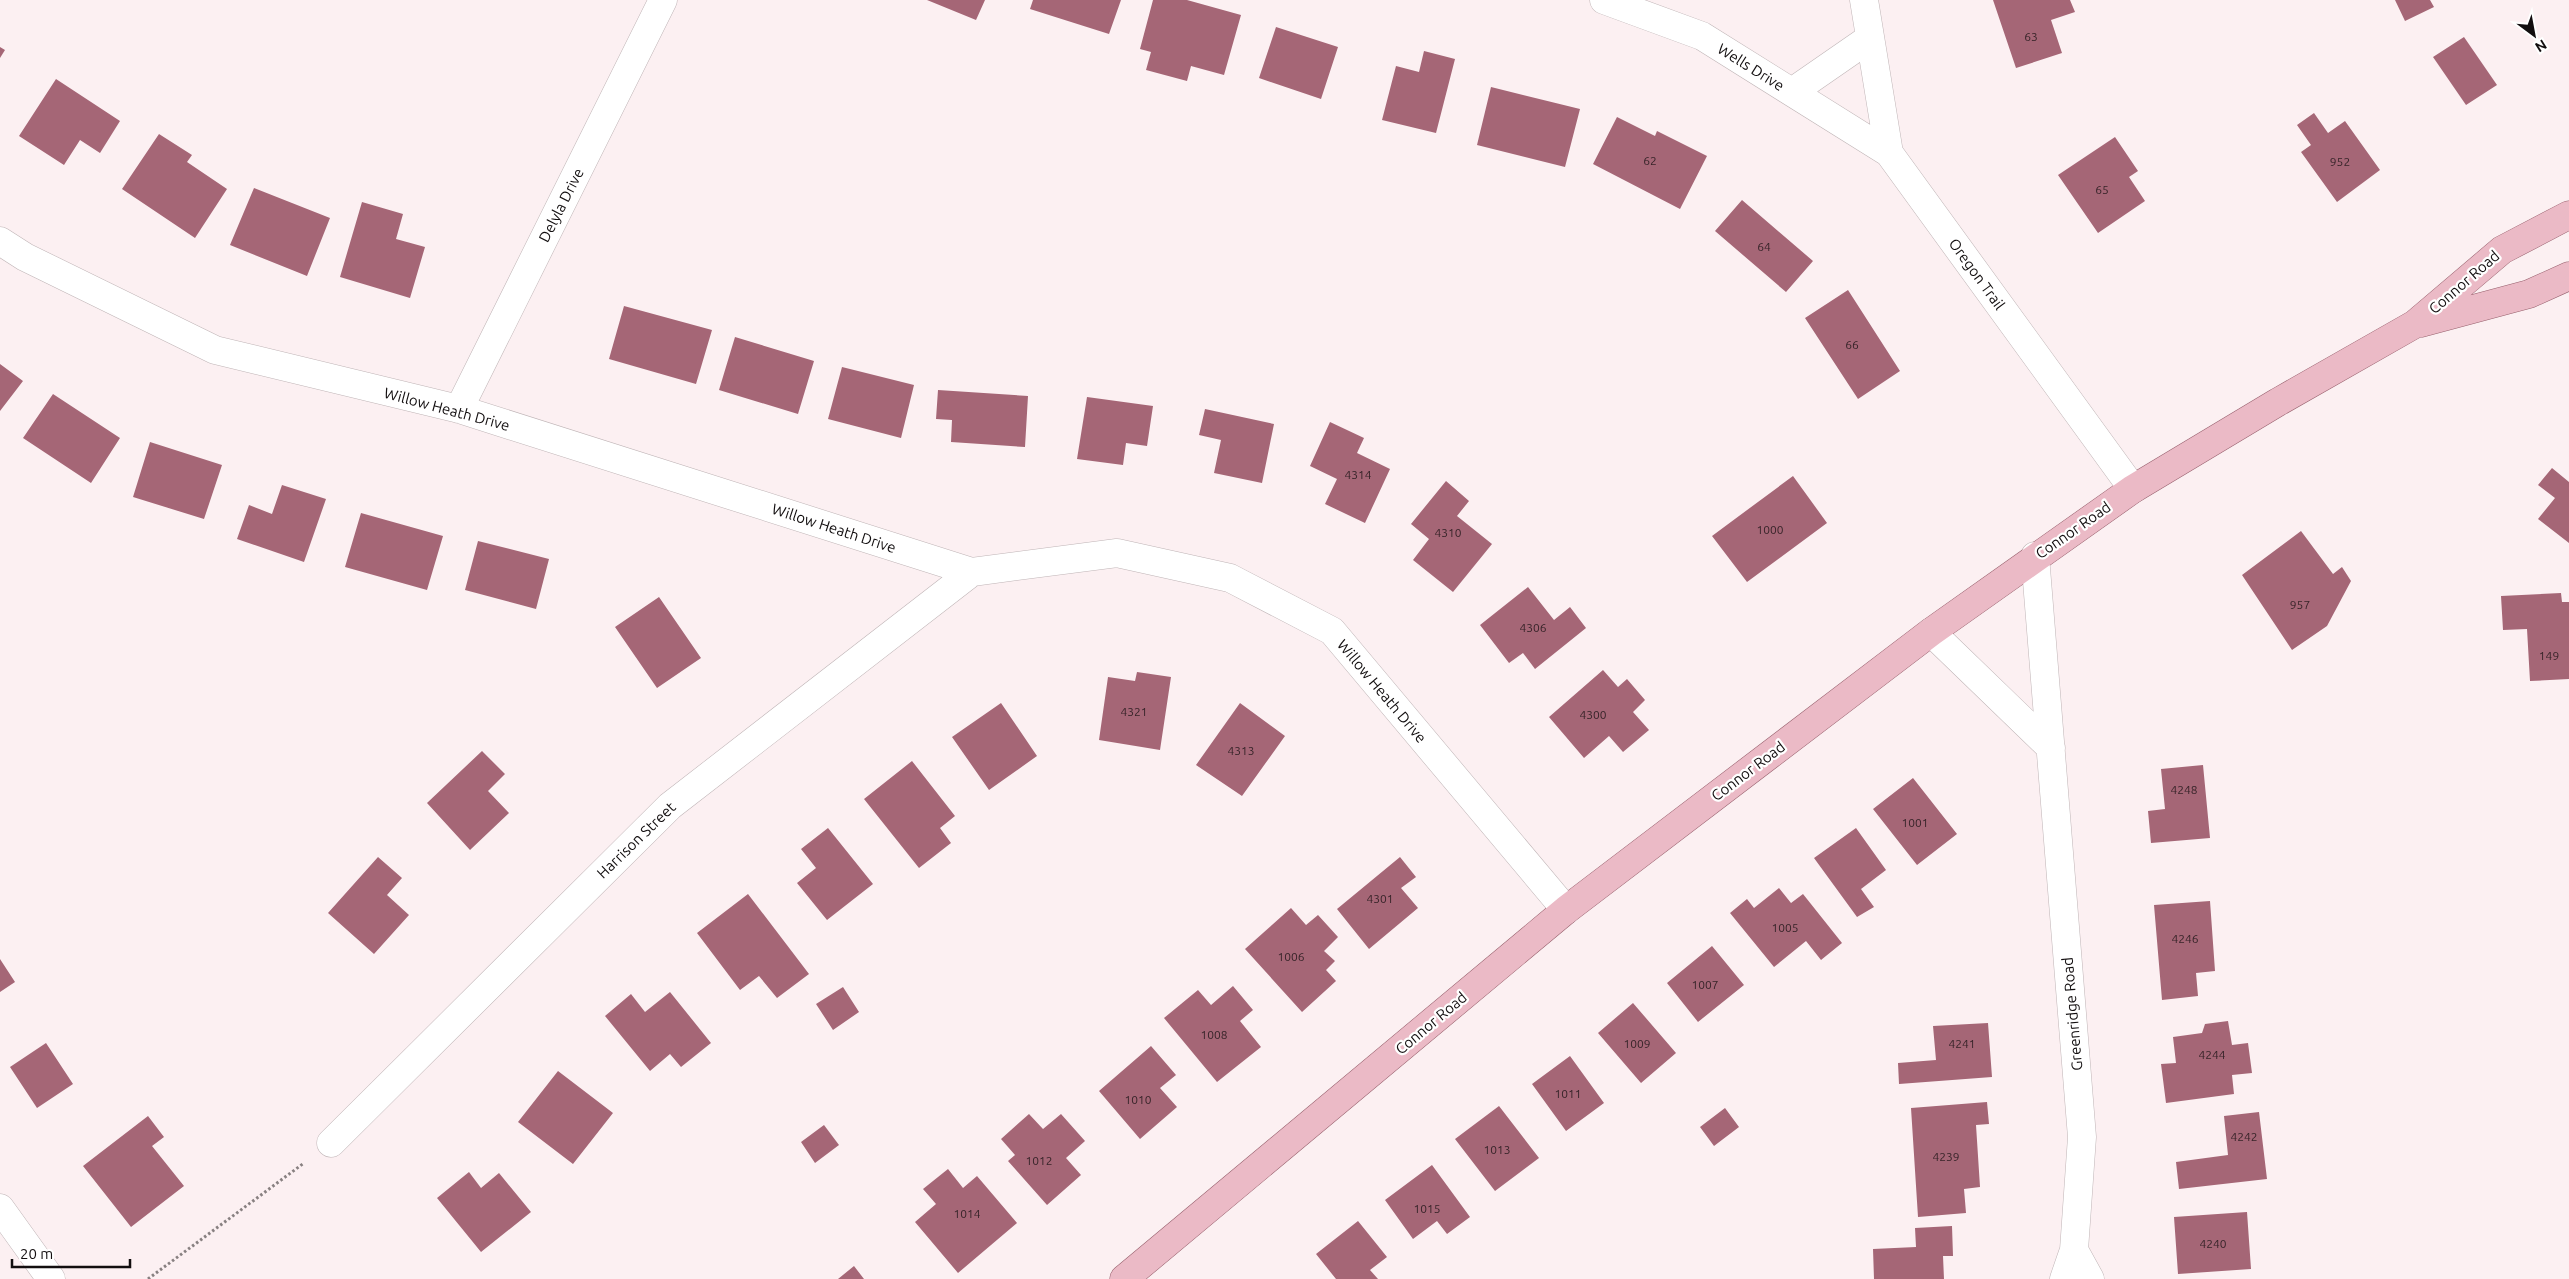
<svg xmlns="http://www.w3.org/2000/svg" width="2569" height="1279" font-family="Ubuntu,sans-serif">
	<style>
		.building { fill: #a56676 }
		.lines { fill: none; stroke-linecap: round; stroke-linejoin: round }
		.minor-casing { stroke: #bfb4b6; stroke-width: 29 }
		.primary-casing { stroke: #97606d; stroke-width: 29 }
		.path { stroke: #888081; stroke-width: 3; stroke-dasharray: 2.5 2.5; stroke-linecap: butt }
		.minor { stroke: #fff; stroke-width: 28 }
		.primary { stroke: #ebbac6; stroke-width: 28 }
		.labels { text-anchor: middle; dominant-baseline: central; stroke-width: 4.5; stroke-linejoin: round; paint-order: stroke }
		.number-label { font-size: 12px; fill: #372429 }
		.street-label { font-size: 15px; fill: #120e0f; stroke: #fff }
	</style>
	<rect width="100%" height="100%" fill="#fcf0f2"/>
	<path class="building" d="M927,0H985L976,20Z
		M1033,0H1121L1109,34L1030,9Z
		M1153,0H1187L1241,15L1224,75L1191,66L1187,81L1146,70L1151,52L1140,49Z
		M1993,0H2070L2075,12L2051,20L2062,53L2016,68Z
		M2395,0H2430L2434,7L2405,21Z
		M1276,27L1338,47L1321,99L1259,78Z
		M2464,37L2497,85L2466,105L2433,57Z
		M0,47L5,50L0,58Z
		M1424,51L1455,59L1436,133L1382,120L1396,66L1419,72Z
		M56,79L120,121L100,153L80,140L64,165L19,136Z
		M1491,87L1580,109L1565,167L1477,145Z
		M2314,113L2328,133L2345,121L2380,170L2337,202L2301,152L2311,145L2297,125Z
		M1617,117L1655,136L1657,131L1707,156L1680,209L1593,164Z
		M159,134L192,155L187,162L227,189L195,238L122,189Z
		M2115,137L2138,171L2129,177L2145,201L2098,233L2058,175Z
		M254,188L330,218L307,276L230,245Z
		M1742,200L1813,261L1786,292L1715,231Z
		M362,202L403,214L396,239L425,247L410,298L340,277Z
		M1848,290L1900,371L1858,399L1805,318Z
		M624,306L712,330L696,384L609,359Z
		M735,337L814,361L798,414L719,390Z
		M0,364L23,381L0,411Z
		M842,367L914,385L901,438L828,419Z
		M938,390L1028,396L1025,447L951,442L952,420L936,419Z
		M53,394L120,438L91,483L23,438Z
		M1087,397L1153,406L1147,446L1126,443L1123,465L1077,459Z
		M1205,409L1274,424L1262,483L1214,473L1221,440L1199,435Z
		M1330,422L1364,438L1357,453L1390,469L1365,523L1325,504L1337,479L1310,466Z
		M150,442L222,465L204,519L133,497Z
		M2552,468L2569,482V543L2538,519L2555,498L2538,485Z
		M1793,476L1827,523L1747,582L1712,536Z
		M1446,481L1469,501L1457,516L1492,544L1453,592L1413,560L1429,539L1411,524Z
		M282,485L326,499L304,562L237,539L249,505L272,514Z
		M361,513L443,536L427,590L345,567Z
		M2301,531L2333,574L2342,567L2351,581L2327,626L2292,650L2242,575Z
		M478,541L549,559L536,609L465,590Z
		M1528,587L1554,620L1570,607L1586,628L1535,669L1523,653L1509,663L1480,625Z
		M2561,593L2562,602H2569V679L2530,681L2527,629L2503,630L2501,596Z
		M659,597L701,658L657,688L615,627Z
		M1603,670L1618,687L1627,679L1645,700L1633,712L1649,730L1623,752L1609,736L1584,758L1549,717Z
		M1137,672L1171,677L1160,750L1099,740L1108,677L1135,681Z
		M1001,703L1037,756L989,790L952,737Z
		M1240,703L1285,736L1242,796L1196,765Z
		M482,751L505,774L488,791L509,813L470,850L427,803Z
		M912,761L955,816L940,828L951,843L919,868L864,799Z
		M2203,765L2210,838L2151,843L2148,811L2165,809L2161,769Z
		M1913,778L1957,834L1917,865L1873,809Z
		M828,828L873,884L827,920L797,883L816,868L801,849Z
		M1856,828L1886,870L1861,889L1874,907L1857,917L1814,858Z
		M378,857L402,878L387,895L409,915L374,954L328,913Z
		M1400,857L1416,877L1401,888L1418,908L1369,949L1337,909Z
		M1779,888L1791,903L1803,894L1842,943L1821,960L1806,941L1774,967L1730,913L1747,899L1754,908Z
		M748,894L809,974L777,998L759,976L740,990L697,933Z
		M2210,901L2215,971L2196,973L2198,996L2162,1000L2154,905Z
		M1291,908L1306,925L1318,915L1338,937L1324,951L1335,961L1326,970L1336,981L1302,1012L1245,949Z
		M1712,946L1744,985L1698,1022L1667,983Z
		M0,959L15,982L0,992Z
		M1233,986L1253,1010L1240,1021L1261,1047L1217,1082L1164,1018L1198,990L1211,1005Z
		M843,987L859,1012L833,1030L816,1004Z
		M670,992L711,1043L681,1067L670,1054L650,1071L605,1016L631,994L645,1012Z
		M1633,1003L1676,1053L1641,1083L1598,1033Z
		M2228,1021L2232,1045L2248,1043L2252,1073L2232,1075L2234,1094L2166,1103L2161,1064L2176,1063L2173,1037L2202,1033L2205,1024Z
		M1988,1023L1992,1077L1899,1084L1898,1063L1936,1060L1933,1026Z
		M46,1043L73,1084L37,1108L10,1067Z
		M1151,1046L1176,1075L1160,1088L1177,1107L1140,1139L1099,1091Z
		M1570,1056L1604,1103L1566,1131L1532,1084Z
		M558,1071L613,1113L573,1164L518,1122Z
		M1987,1102L1989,1124L1976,1125L1980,1187L1964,1189L1966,1213L1918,1217L1911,1108Z
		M1499,1106L1539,1158L1495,1191L1455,1139Z
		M1725,1108L1739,1127L1714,1146L1700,1127Z
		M2259,1112L2267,1179L2179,1189L2176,1162L2228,1155L2224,1116Z
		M1029,1114L1043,1129L1061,1114L1085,1141L1066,1158L1081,1175L1047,1205L1008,1161L1015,1155L1001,1139Z
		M148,1116L164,1137L152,1146L184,1186L131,1227L83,1166Z
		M824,1125L839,1145L815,1163L801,1142Z
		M1432,1165L1470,1217L1447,1234L1437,1221L1413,1239L1385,1200Z
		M948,1169L963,1188L977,1176L1017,1223L958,1273L915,1222L936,1204L923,1189Z
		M469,1172L481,1188L499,1173L531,1212L481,1252L437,1198Z
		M2247,1212L2251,1269L2178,1274L2174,1217Z
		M1358,1221L1387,1257L1370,1270L1378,1279H1336L1316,1254Z
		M1952,1226L1953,1256H1943L1944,1279H1874L1873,1249L1916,1247L1915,1228Z
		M854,1266L864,1279H838Z"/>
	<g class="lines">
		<defs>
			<path id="minor" d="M1604,0L1702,36L1889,153
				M1864,0L1889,153L2133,489
				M1792,92L1870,38
				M0,241L25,257L215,350L459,409L972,572L1117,553L1230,578L1332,631L1566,910
				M459,409L663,0
				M2035,556L2082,1137L2074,1250L2064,1279
				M1931,632L2051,748
				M331,1143L670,806L972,572
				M0,1208L51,1279
				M2074,1250L2090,1279"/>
			<path id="primary" d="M2421,323L2529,294L2569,276
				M1124,1279L1566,910L1931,632L2133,489L2278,402L2415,324L2502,250L2569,215"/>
		</defs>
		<use href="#minor" class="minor-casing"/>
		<use href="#primary" class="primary-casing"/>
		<path class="path" d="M148,1279L304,1163"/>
		<use href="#minor" class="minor"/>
		<use href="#primary" class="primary"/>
	</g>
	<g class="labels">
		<g class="number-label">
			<text x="2031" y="36">63</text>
			<text x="1650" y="160">62</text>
			<text x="2340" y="161">952</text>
			<text x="2102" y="189">65</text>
			<text x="1764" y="246">64</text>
			<text x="1852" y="344">66</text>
			<text x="1358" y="474">4314</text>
			<text x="1770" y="529">1000</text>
			<text x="1448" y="532">4310</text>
			<text x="2300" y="604">957</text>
			<text x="1533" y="627">4306</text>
			<text x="2549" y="655">149</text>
			<text x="1134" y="711">4321</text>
			<text x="1593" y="714">4300</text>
			<text x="1241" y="750">4313</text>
			<text x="2184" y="789">4248</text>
			<text x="1915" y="822">1001</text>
			<text x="1380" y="898">4301</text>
			<text x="1785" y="927">1005</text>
			<text x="2185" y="938">4246</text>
			<text x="1291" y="956">1006</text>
			<text x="1705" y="984">1007</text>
			<text x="1214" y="1034">1008</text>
			<text x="1637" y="1043">1009</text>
			<text x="1962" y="1043">4241</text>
			<text x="2212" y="1054">4244</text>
			<text x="1568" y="1093">1011</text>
			<text x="1138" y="1099">1010</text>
			<text x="2244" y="1136">4242</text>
			<text x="1497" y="1149">1013</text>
			<text x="1946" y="1156">4239</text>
			<text x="1039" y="1160">1012</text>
			<text x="1427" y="1208">1015</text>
			<text x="967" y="1213">1014</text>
			<text x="2213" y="1243">4240</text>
		</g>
		<g class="street-label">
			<text transform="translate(1751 67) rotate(32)">Wells Drive</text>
			<text transform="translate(561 205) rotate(-63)">Delyla Drive</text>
			<text transform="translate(1977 274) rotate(54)">Oregon Trail</text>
			<text transform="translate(2464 282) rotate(-41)">Connor Road</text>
			<text transform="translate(447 409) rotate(15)">Willow Heath Drive</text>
			<text transform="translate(834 528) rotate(18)">Willow Heath Drive</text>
			<text transform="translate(2073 530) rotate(-35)">Connor Road</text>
			<text transform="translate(1382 691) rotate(50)">Willow Heath Drive</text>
			<text transform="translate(1748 771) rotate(-37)">Connor Road</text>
			<text transform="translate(636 840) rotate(-44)">Harrison Street</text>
			<text transform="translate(2072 1014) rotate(-95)">Greenridge Road</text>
			<text transform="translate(1431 1023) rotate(-40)">Connor Road</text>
		</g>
	</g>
	<g transform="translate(2534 35) rotate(148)" stroke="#ffffff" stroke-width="4" paint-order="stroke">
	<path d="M0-4L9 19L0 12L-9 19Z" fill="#120e0f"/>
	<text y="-8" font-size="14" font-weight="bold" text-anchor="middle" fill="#120e0f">N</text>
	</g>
	<path d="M12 1259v8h118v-8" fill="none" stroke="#120e0f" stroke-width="2.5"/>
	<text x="20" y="1259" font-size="15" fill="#120e0f" stroke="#ffffff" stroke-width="4" paint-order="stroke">20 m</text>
</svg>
